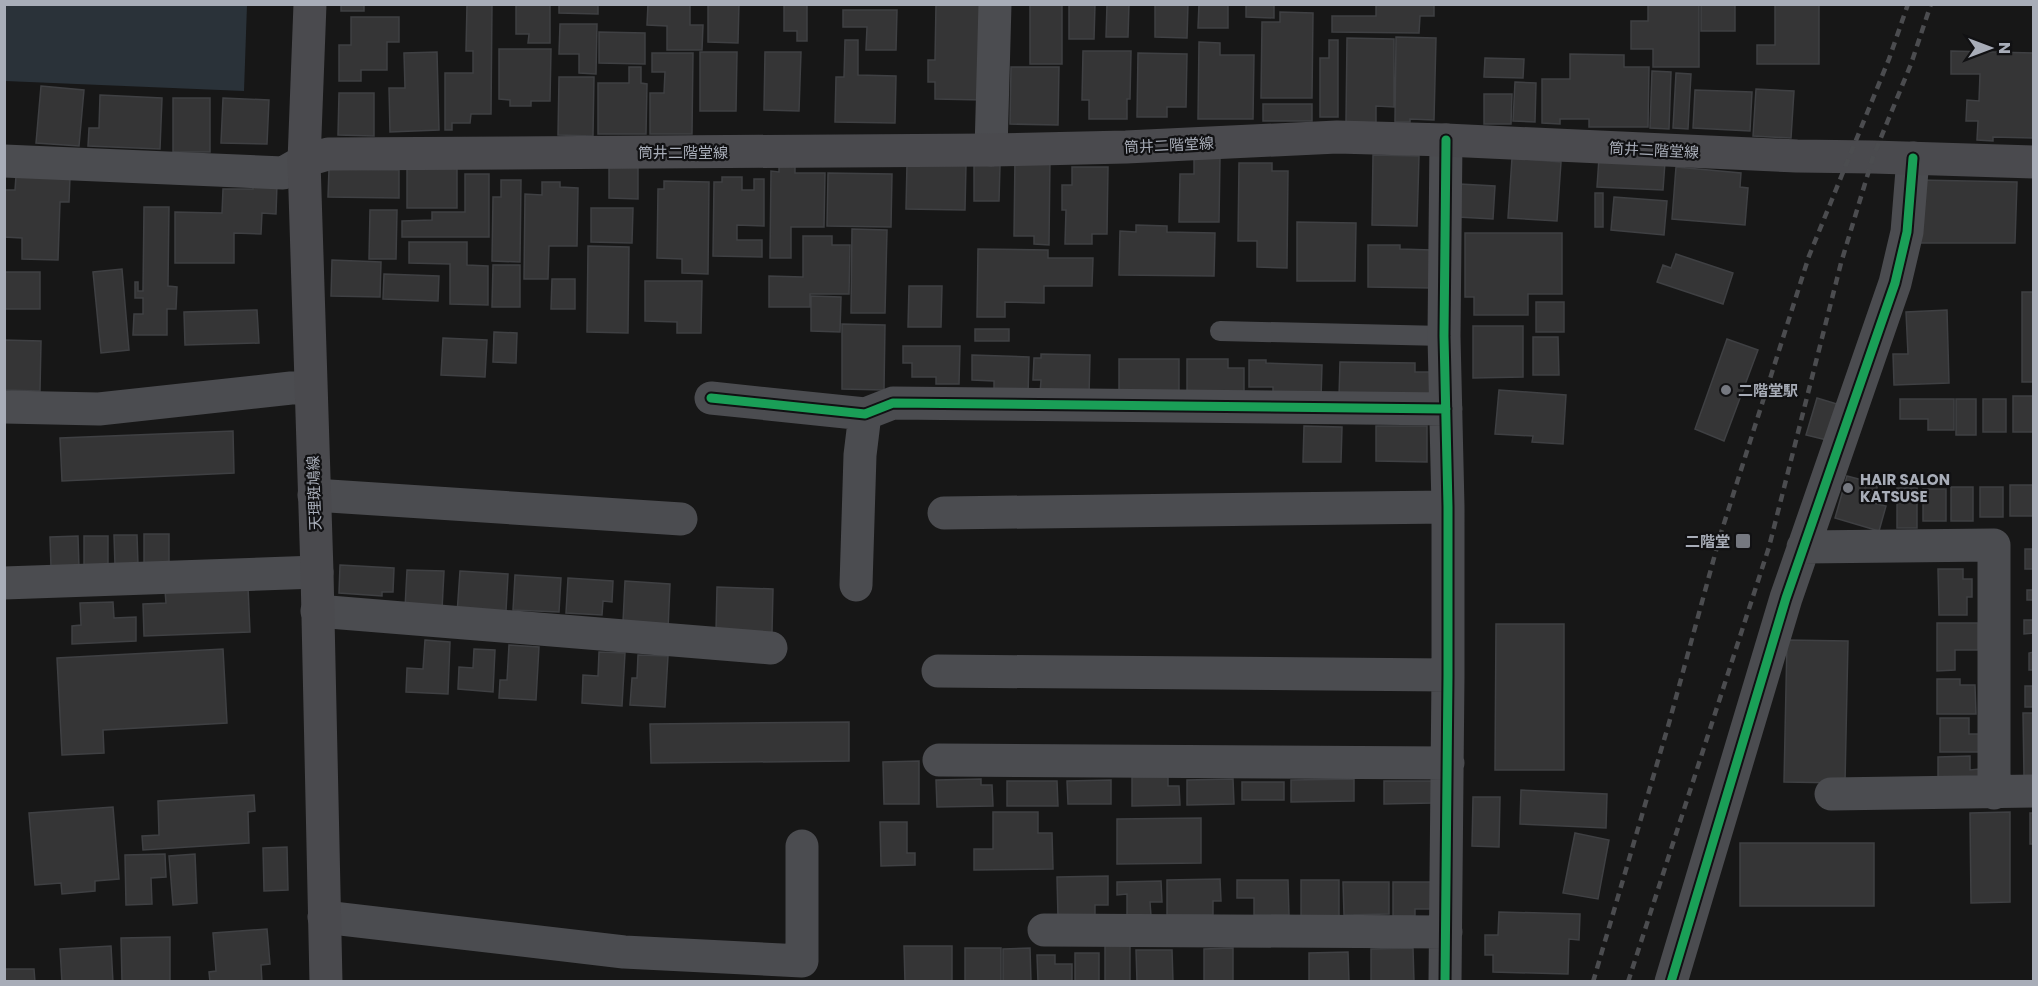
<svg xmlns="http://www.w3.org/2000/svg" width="2038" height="986" font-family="Poppins,'Noto Sans JP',sans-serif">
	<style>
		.water { fill: #2a3239 }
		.building { fill: #353536; stroke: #3f4043; stroke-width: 1.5 }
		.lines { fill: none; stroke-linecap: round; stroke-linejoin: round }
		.lane { stroke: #4b4c50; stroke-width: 20 }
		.street { stroke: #4b4c50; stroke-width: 33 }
		.secondary { stroke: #4a4a4e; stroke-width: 33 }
		.rail { stroke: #4b4c4f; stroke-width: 4.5; stroke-dasharray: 8 6; stroke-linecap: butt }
		.cycleway-casing { stroke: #111113; stroke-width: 13 }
		.cycleway { stroke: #1a9f57; stroke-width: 9 }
		.poi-dot { fill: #757880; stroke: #111113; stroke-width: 2 }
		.labels { text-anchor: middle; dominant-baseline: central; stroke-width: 4.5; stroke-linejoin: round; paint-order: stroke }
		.street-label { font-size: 15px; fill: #a8adb8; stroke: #111113 }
		.poi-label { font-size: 15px; font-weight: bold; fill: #a8adb8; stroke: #111113; text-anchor: start }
	</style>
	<rect width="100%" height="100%" fill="#171717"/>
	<path class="water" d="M5,4L247,5L244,91L5,81Z"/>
	<path class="building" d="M341,4H364V11H341Z
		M467,4H492L491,114H471L470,123H452V130H445V73H473V51H466Z
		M516,4H550V43H528L529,34H516Z
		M559,4H598V14L559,13Z
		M648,4H690V25H703L702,50H667V26L647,25Z
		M708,4H739L738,43L708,42Z
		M784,4H807V41H797V31H784Z
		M936,4H984L983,100L935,99V82H928V60H935Z
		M1062,4V64H1030V4Z
		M1069,4H1095L1094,39H1069Z
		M1107,4H1129L1128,37H1106Z
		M1155,4H1188L1187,38L1155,37Z
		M1199,4H1228V28H1198Z
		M1246,4H1274V18L1246,17Z
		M1376,4H1434V16H1420L1419,33L1332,32V16H1376Z
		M1648,4H1699V67H1653V49H1631V21H1648Z
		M1701,4H1735V31H1701Z
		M1775,5H1819V64H1757V45H1775Z
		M843,10H897L896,50H866L867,27H843Z
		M1280,12L1313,13L1312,98H1261L1262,22H1280Z
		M351,17H399V42H387V70H361V81H339V45H351Z
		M560,24H597L596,74L579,73V54H559Z
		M599,32L645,33V64L599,63Z
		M1396,37L1436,38L1434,120L1410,119V122H1395Z
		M1347,38L1394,39V107L1376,106V123L1346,122Z
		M845,40H858V75L896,76L895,123L835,122L836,77H844Z
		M1329,40H1338V117H1320V58H1329Z
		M1199,42L1220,43V55H1254L1253,119H1198Z
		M499,49H551L550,101H531V106H510V100L499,99Z
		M1083,51H1131L1130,99H1127V119H1089V100H1082Z
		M1951,51L2034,53L2033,138L1993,137V141L1977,140L1978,121H1966L1967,100L1979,101L1980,74H1951Z
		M437,52L439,130L390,132L389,88H405L404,53Z
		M700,52H737L736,111H700Z
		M765,52H801L799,111L764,110Z
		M652,53H693L692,134H650V93H664L665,72H652Z
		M1138,53L1187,54L1186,107H1167V117H1137Z
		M1570,54L1624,55V67H1649L1648,127H1589V119H1560V124L1542,123V79H1570Z
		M1485,58L1524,59L1523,78L1484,77Z
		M629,67H641V83L647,84L646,134H598V83H629Z
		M1011,67H1059L1058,125L1010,124Z
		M1652,71L1671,72L1669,129L1650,128Z
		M1676,73L1691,74L1688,129L1673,128Z
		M559,77H594L593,136L558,135Z
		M1515,82L1536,83L1535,122L1513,121Z
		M41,86L84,90L79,146L36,143Z
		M1756,89L1794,91L1791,138L1753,136Z
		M1695,90L1752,92L1750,131L1693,128Z
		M339,93H374V136L338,135Z
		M1484,94H1512L1511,124H1484Z
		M100,95L162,98L160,149L88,146L89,128H99Z
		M173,98H210V152H173Z
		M223,98L269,100L267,144L221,143Z
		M1263,104H1312V121H1263Z
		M974,153L1000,165L999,201H974Z
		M1373,155L1419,156L1417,226L1372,225Z
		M1194,156L1220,157L1219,222H1179L1180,174H1194Z
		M1015,157H1050L1049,245L1034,244V236H1014Z
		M1512,158L1561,162L1557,221L1508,218Z
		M1599,158L1665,162L1663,190L1597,187Z
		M779,162H795V173H825L824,227H791V258H770L771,171L779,172Z
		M907,163L966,164L965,210L906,209Z
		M1239,163H1272V171H1288L1287,268L1257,267V241H1238Z
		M407,164H457V208H407Z
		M609,165L638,166V199L609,198Z
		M1072,167H1108L1107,234H1092V244H1065L1066,210H1062V185H1072Z
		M1676,167L1741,173L1740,187L1748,188L1745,225L1672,219Z
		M329,169L399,170V198L328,197Z
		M828,173L892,174L891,227L827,226Z
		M465,174H489V237H402V221L432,220V212H465Z
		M16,176L70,177L69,202H60L58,260L22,259V238L4,237V190H15Z
		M722,177H742V190H754V179H764V226L737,225V240H762V257L713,256L714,182H722Z
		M501,180H521L520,262L492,261L493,197H501Z
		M1919,180L2017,182L2015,243H1913Z
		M664,181L709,182L708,274L682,273V259L657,258L658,189H664Z
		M542,182H560V187L578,188L577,246H549L548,279H524L525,194L542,195Z
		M253,184H277L276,214L262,213L261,234L234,233V263H175V212L222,213L223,189H253Z
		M1460,184L1495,186L1493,219L1458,217Z
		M1595,193H1603V227H1595Z
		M1614,197L1667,201L1664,235L1611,230Z
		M144,207H169L168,286L177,287L176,309H167V335H133L134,314H143V298H135V282H138V291H143Z
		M591,208H633L632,243L591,242Z
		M370,210H397L396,259H369Z
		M1297,222L1356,223L1355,281H1297Z
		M1136,225L1167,226V232L1215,233L1214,276L1119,275L1120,231L1136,232Z
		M852,229L887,230L885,313H851Z
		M1465,233H1562V294H1528V315H1474V297H1465Z
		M803,236H832V245H850L849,294H810V307H769V276L803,277Z
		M409,242H467V265L488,266V305L450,304V264L409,263Z
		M1368,245H1400V249L1431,250V288L1368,287Z
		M588,246L629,247L628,333L587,332Z
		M978,249L1048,250V258H1093L1092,286H1044V303L1005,302V317H977Z
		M1676,254L1733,273L1723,304L1657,282L1663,265L1671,268Z
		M332,260L381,262L380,297L331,296Z
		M493,265H520V307H492Z
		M122,269L129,350L101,353L93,272Z
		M4,272H40V309H4Z
		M384,274L439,276L438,301L383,299Z
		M552,279H575V309H551Z
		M645,281H702L701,333H677V322L645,321Z
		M909,286H942L941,327H908Z
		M2022,292H2034V382H2022Z
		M811,296L841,297L840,332L811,331Z
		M1536,302H1564V332H1536Z
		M257,310L259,343L185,345L184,312Z
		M1947,310L1949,383L1894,385L1893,354H1908L1906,312Z
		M842,324L885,325L884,390L842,389Z
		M1473,326H1523V377L1473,378Z
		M975,329H1009V341H975Z
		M494,332L517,333L516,363L493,362Z
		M1533,337H1558L1559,375H1533Z
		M443,338L487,340L485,377L441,375Z
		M1727,339L1758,350L1724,441L1695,429Z
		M4,340L41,341L40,391L4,390Z
		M903,346H960L959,384H936V377H912V363H903Z
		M1041,354L1090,355L1089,396L1040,394L1041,380H1033L1034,358H1041Z
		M972,355L1029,357L1028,396L994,394V381L972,380Z
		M1119,359H1179V397H1119Z
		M1187,359H1228V368H1244V399H1187Z
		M1249,360H1266V363L1322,365L1321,399H1273V387H1249Z
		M1340,362L1415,363V372H1432L1431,394L1339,396Z
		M1499,390L1566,395L1563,444L1532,442L1533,436L1495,434Z
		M2013,396H2034V432H2013Z
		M1817,398L1837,404L1827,440L1806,435Z
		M1900,399H1954V430H1928V419H1900Z
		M1956,399H1976V435H1956Z
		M1983,399H2006V432H1983Z
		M1304,426L1342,427L1341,462H1303Z
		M1376,426H1427V462L1376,461Z
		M233,431L234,473L62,481L60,438Z
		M1847,476L1878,484L1873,503L1886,506L1879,531L1835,518Z
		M2010,485H2033V516H2010Z
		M1951,487H1973V521H1951Z
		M1980,487H2003V517H1980Z
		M1897,488H1917V528H1897Z
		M1923,489H1946V521H1923Z
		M144,534H169V563H144Z
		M114,535H137L138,565L115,566Z
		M78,536L79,568H51L50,537Z
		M84,536H108V565H84Z
		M2025,549H2034V569H2025Z
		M340,565L394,568L393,592H382V596L339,593Z
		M1938,569H1963V579H1972V597H1967V615H1939Z
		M407,570L444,571L442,610L405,608Z
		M460,571L508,574L506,611L457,614Z
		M515,575L561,578L559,612L513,610Z
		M568,578L613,581L612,602L603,601L602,615L566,613Z
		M625,581L670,584L668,630L623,622Z
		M248,587L250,632L144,636L143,604L166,603L165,590Z
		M717,587L773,589L772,633L716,631Z
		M2027,590H2034V600H2027Z
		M113,602L114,618L136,617V641L72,644V626L81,625L80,603Z
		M2024,620H2034V633L2024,634Z
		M1937,623H1978V650H1955V670L1937,671Z
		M1496,624H1564V770H1495Z
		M425,640L450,642L448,694L406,692L407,668L423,669Z
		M1787,640L1848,641L1845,783L1784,782Z
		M509,645L539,647L536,700L499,698L500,680H507Z
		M223,649L227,723L103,730L104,753L62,755L57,658Z
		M474,649L495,650L493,692L458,689L459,667L473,668Z
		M599,652L625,653L622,706L582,703L583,675L598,676Z
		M2034,652V670H2029V653Z
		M638,655L668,656L665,707L630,705L632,678H637Z
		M2033,673L2034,707H2025V686H2033Z
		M1937,679H1960V685H1975L1976,714H1937Z
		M2023,713H2034V777H2024Z
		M1940,718H1969V734H1980V752H1940Z
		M849,722V761L651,763L650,724Z
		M1970,756V770L1979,769V788H1938V757Z
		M919,761V804H884L883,762Z
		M1132,777H1168V786H1179L1180,805L1132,806Z
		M981,779V785H992L993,806L937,807L936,780Z
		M1233,779L1234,804L1187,805V780Z
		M1354,779V801L1291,802V780Z
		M1111,780V804H1068L1067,781Z
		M1007,781H1057L1058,806H1007Z
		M1384,781H1432V803L1384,804Z
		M1242,782H1284V800H1242Z
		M1521,790L1607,794L1606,828L1520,824Z
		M254,795L255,811L248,812L249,843L143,850L142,836L159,835L158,801Z
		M1473,797H1500L1499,847L1472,846Z
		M113,807L119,879L95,881V891L62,894L61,883L35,885L29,813Z
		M993,812H1038V833H1052L1053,869L974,870V849H993Z
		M2010,812V902L1971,903L1970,813Z
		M2030,813H2034V844H2030Z
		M1201,818V863L1117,864V819Z
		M880,822H907V853H915V865L881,866Z
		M1575,833L1609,840L1598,899L1563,893Z
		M1740,843H1874V906H1740Z
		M287,847L288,890L264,891L263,848Z
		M165,854L166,877L151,878L152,904L126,905L125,855Z
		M195,854L197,903L173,905L169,856Z
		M1108,876V905H1095V917L1058,918L1057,877Z
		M1220,879L1221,901H1213V915H1167V880Z
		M1237,880H1288L1289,915H1254V898H1237Z
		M1301,880H1339V917H1301Z
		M1161,881L1162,902H1150L1151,916L1127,917V894L1117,895V882Z
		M1343,882H1389V914L1344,915Z
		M1393,882H1431V909H1415V916H1393Z
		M1499,912L1580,914L1579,940L1569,939L1568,974L1493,972V955H1485V935H1498Z
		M267,929L270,964L261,965L262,982H210L209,972L216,971L213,933Z
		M170,937V982H122L121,938Z
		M1105,944H1130V982H1105Z
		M111,946L113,982H62L60,949Z
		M904,946H952V982H905Z
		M965,948H1001V982H965Z
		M1030,948L1031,982H1003V949Z
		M1233,948V982H1204V949Z
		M1413,948L1414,982H1371V949Z
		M1136,950H1172L1173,982H1137Z
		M1348,952L1349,982H1309V953Z
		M1075,953H1099V982H1075Z
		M1037,955H1055V964H1072V982H1038Z
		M4,969H34L35,982H4Z"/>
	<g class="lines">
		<path class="lane" d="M1220,331L1444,336"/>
		<path class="street" d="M991,150L995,4
			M4,161L283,173L304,161
			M711,398L865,414L893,403L1446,409
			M4,407L99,409L291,388H310
			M314,495L681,519
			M944,513L1448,507
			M1803,547L1994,545V793
			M4,583L317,572
			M856,585L860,455L865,414
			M317,611L771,648
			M938,671L1448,675
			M939,760L1448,763
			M1831,794L2034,791
			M324,917L624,952L802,961V846
			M1044,930L1446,932
			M1445,982L1448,675V507L1444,336L1446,140
			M1671,982L1786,598L1895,283L1907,232L1913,158"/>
		<path class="secondary" d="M310,4L304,161L317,572L326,982
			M304,161L328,154L991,150L1126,147L1337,137L1446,140L1797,156L1873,157L2034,162"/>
		<path class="rail" d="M1593,982L1669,723L1720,536L1809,256L1889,59L1908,4
			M1628,982L1769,547L1841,263L1873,157L1911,64L1931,4"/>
		<defs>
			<path id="cycleway" d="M711,398L865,414L893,403L1446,409
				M1445,982L1448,675V507L1444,336L1446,140
				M1671,982L1786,598L1895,283L1907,232L1913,158"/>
		</defs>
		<use href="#cycleway" class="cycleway-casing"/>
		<use href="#cycleway" class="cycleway"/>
	</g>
	<g class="poi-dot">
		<circle cx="1726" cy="390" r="6"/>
		<circle cx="1848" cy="488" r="6"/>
		<rect x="1735" y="533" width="16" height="16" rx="3"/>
	</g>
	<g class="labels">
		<g class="street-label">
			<text transform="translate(1169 145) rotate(-3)">筒井二階堂線</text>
			<text transform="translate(1654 150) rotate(3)">筒井二階堂線</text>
			<text x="683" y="152">筒井二階堂線</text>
			<text transform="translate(314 493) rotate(-92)">天理斑鳩線</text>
		</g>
		<g class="poi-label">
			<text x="1738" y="390">二階堂駅</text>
			<text x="1860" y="479">HAIR SALON<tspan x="1860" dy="17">KATSUSE</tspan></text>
			<text x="1730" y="541" text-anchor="end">二階堂</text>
		</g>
	</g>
	<rect width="2038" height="986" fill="none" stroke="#a8adb8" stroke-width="12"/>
	<g transform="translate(1990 48) rotate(90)" stroke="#111113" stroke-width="4.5" paint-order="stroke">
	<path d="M0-4.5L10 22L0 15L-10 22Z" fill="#a8adb8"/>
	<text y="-9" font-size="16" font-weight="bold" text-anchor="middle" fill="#a8adb8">N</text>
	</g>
</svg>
